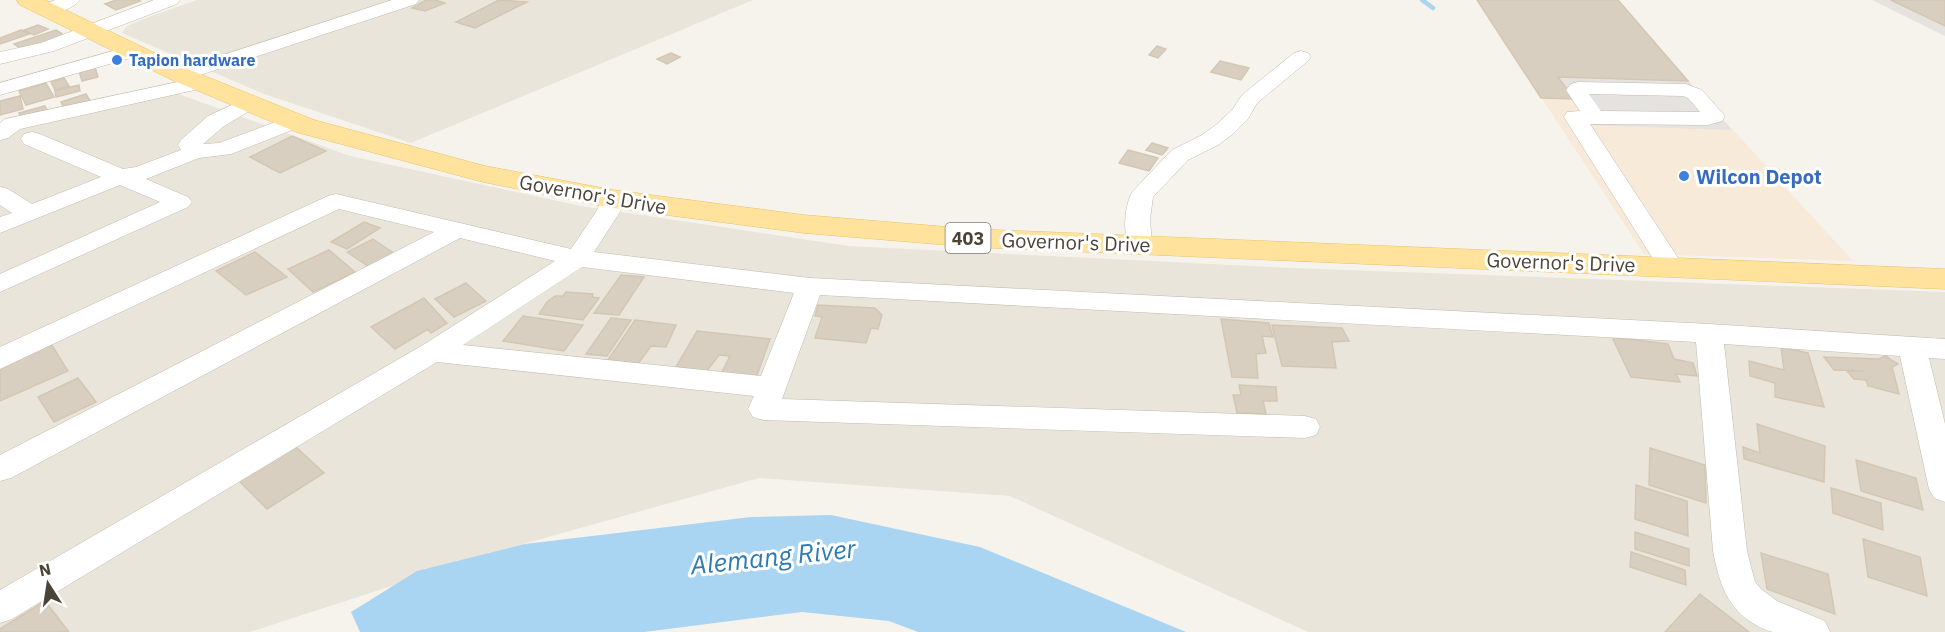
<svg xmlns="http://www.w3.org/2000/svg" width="1945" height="632" font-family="'IBM Plex Sans',sans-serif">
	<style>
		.residential { fill: #eae5da }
		.commercial { fill: #f7ead8 }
		.industrial { fill: #e6e2dd }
		.parking { fill: #e5e3e0 }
		.water { fill: #a9d4f2 }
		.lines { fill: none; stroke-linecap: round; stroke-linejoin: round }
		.stream { stroke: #a9d4f2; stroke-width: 4.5 }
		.building { fill: #d8cfc1; stroke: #d3c7b4; stroke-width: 1.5 }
		.minor-casing { stroke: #c2bbae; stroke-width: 1 }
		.major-casing { stroke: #e6c16a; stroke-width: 1 }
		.minor { fill: #fff; fill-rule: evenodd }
		.major { fill: #ffe39c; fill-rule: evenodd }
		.shop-dot { fill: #3f7fe0; stroke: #fff; stroke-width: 2 }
		.labels { text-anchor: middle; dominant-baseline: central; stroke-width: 6; stroke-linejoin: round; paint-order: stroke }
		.far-shop-label { font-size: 16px; font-weight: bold; fill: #366cbe; stroke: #fff; text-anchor: start }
		.shield { fill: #fff; stroke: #817c74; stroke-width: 1.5 }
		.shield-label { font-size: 18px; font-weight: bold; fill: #4b4439 }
		.shop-label { font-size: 20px; font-weight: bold; fill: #366cbe; stroke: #fff; text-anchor: start }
		.street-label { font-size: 20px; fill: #4b4439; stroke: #fff }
		.near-water-label { font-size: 26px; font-style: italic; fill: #2e7ab2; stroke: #fff }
	</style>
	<rect width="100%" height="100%" fill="#f6f3ec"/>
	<path class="residential" d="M197,0H753L411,143L264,94L122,33L127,26L151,16Z
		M165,89L350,156L581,206L849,246L1291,268L1945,292V632H1308L1010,496L759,478L505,549L250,632H0V123Z"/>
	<path class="commercial" d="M1477,0H1618L1688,81L1853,261L1644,254Z"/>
	<path class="industrial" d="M1872,0H1945V36Z"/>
	<path class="parking" d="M1559,77L1688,81L1732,130L1583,125L1588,118Z"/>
	<path class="water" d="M831,515L980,547L1186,632H918L889,621L802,612L644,632H360L351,612L417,571L525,544L751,517Z"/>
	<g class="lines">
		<path class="stream" d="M1422,0L1433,8"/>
	</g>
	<path class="building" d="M116,0H137L140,1L116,10L105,4Z
		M426,0H435L445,3L425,11L412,8Z
		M499,0L527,2L475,28L456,22Z
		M1477,0H1618L1688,81L1558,77L1574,99L1541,98Z
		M1891,0H1945V26Z
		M38,25L48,29L34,35L24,30Z
		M21,30L29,34L0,44V38Z
		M56,30L67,37L26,52L14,44Z
		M1157,46L1166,49L1158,58L1149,55Z
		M671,53L680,57L667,64L657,59Z
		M196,58L208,62L194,68L183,64Z
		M1220,61L1249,68L1241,80L1211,72Z
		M95,67L98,77L82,81L79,71Z
		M64,78L69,86L55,90L51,82Z
		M46,83L54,97L26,105L19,91Z
		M79,85L80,91L56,97L55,91Z
		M86,94L91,102L65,110L61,102Z
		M20,96L23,109L0,115V101Z
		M45,106L48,112L22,120L19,113Z
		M292,136L326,151L280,173L250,157Z
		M1152,143L1168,148L1162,155L1146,150Z
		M1128,150L1158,158L1149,171L1119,163Z
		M364,222L380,228L347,249L331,242Z
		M373,239L395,254L369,267L347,252Z
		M329,250L355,272L313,292L288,269Z
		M255,252L287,277L246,295L216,271Z
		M621,275L644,277L619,315L594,313Z
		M466,283L486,301L454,317L435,299Z
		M566,292L593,294L592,297L599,298L583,320L539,314L547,302L555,296H563Z
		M424,298L447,323L431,333L428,329L395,349L371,327Z
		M818,305L875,308L882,315L878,329L871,328L866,343L815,338L822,317L815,316Z
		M523,316L583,325L564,351L503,341Z
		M611,318L631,320L607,356L586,354Z
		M1221,319L1269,323L1273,337L1262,336L1266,353L1256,354L1258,378L1232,377Z
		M635,320L676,325L666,347L651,346L638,364L608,360Z
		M1272,325L1342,328L1349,341L1332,342L1336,368L1282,366Z
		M697,331L770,339L756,378L721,374L730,356L719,355L707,371L676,367Z
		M1612,337L1668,344L1674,359L1693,363L1697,376L1676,374L1680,382L1631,377Z
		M51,344L68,371L0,401V366Z
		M1781,347L1808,353L1824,407L1775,397V383L1750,376L1749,361L1784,370Z
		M1885,356L1898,364L1892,367L1899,394L1868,386L1866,380L1854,379L1847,371H1864L1834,370L1824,357L1879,359Z
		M78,378L96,402L54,422L38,397Z
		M1239,385L1276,387L1277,401H1263L1266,414L1237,413L1233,395H1241Z
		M1757,424L1825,446L1824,482L1744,459L1743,447L1760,453Z
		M296,447L324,473L267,509L239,481Z
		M1650,448L1705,465L1706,503L1649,485Z
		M1856,460L1916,478L1923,510L1861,491Z
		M1636,485L1687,501L1688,536L1635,519Z
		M1831,488L1881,503L1883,530L1833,513Z
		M1635,532L1689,549V566L1635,549Z
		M1863,539L1920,557L1927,596L1868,577Z
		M1631,552L1685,570L1686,585L1630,567Z
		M1761,553L1828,574L1835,614L1767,589Z
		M1700,594L1749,632H1665Z
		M45,601L69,632H0V629Z"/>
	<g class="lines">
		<defs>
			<path id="minor" d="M55,0H80C73,9 53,16 42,13L39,9L42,5Z
				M154,0H180L177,4L54,51L0,64V52L41,43Z
				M392,0H419L416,4L188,79H174L171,75L174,71Z
				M134,45L141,47L144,51L141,55L0,95V83Z
				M1301,51L1308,53L1311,57L1308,61L1257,103L1248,119L1233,134L1218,145L1188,160L1153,197L1150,219L1152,245L1149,250L1140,253L1131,250C1122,237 1124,204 1133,191L1172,150L1202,135L1217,124L1232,110L1242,95L1294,53Z
				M201,77L208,79L211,83L208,87L20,129L8,138L0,140V123L5,119Z
				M1578,82L1686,84L1702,90L1725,116L1722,121L1708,125L1590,124L1684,267L1680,273L1671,275L1662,273L1564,117L1567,112L1580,111L1566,90L1571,84ZM1589,94L1683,96L1688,98L1700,112L1601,111Z
				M249,97L256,99L259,103L256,107L224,126L203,144L219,143L294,115L302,116L305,121L302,126L231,154L199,158L146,179L188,197L192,202L188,207L0,292V274L160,202L120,185L0,233V217L12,213L0,205V187L8,189L32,204L101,177L24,144L21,139L24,134L32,132L40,134L123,169L136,167L181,150L178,145L181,140L208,116Z
				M613,192L621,194L625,199L620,212L594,252L810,278L1709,324L1945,339V359L1929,358L1945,424V502L1934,498L1929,489L1900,356L1724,344L1747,551L1755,582L1761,589L1777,601L1825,621L1830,632C1812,632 1792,632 1773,632C1768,631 1761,628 1756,625C1727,609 1719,582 1713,551L1696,342L820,295L782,399L1305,416L1316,419L1320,427L1316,435L1305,438L763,420L753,417L748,409L754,396L437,362L12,619L0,623V590L423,345L555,261L460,238L11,478L0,481V455L434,232L339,209L0,369V347L328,196L336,194L571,249L596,212L605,194ZM582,267L794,293L761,376L463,345Z"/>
			<path id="major" d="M17,0H45L190,70L314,120L485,166L613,190L804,215L972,229L1945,269V289L972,247L804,233L613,208L483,182L296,132L172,80L20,5Z"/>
		</defs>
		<use href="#minor" class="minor-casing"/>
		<use href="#major" class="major-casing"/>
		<use href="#minor" class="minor"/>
		<use href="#major" class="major"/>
	</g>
	<g class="shop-dot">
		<circle cx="117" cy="60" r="6"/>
		<circle cx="1684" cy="176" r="6"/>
	</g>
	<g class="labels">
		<g class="far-shop-label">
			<text x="129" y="60">Tapion hardware</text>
		</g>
		<rect class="shield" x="945.5" y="223" width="45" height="30" rx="4.5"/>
		<g class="shield-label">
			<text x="968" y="238">403</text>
		</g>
		<g class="shop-label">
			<text x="1696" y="176">Wilcon Depot</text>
		</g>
		<g class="street-label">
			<text transform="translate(593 194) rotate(10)">Governor's Drive</text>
			<text transform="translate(1076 242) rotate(2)">Governor's Drive</text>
			<text transform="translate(1561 262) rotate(2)">Governor's Drive</text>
		</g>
		<g class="near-water-label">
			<text transform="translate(773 556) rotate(-6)">Alemang River</text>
		</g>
	</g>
	<g transform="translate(48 584) rotate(348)" stroke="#ffffff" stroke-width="4.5" paint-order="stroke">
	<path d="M0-4.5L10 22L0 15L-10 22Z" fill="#4b4439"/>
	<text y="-9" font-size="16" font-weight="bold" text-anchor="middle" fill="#4b4439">N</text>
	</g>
</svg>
